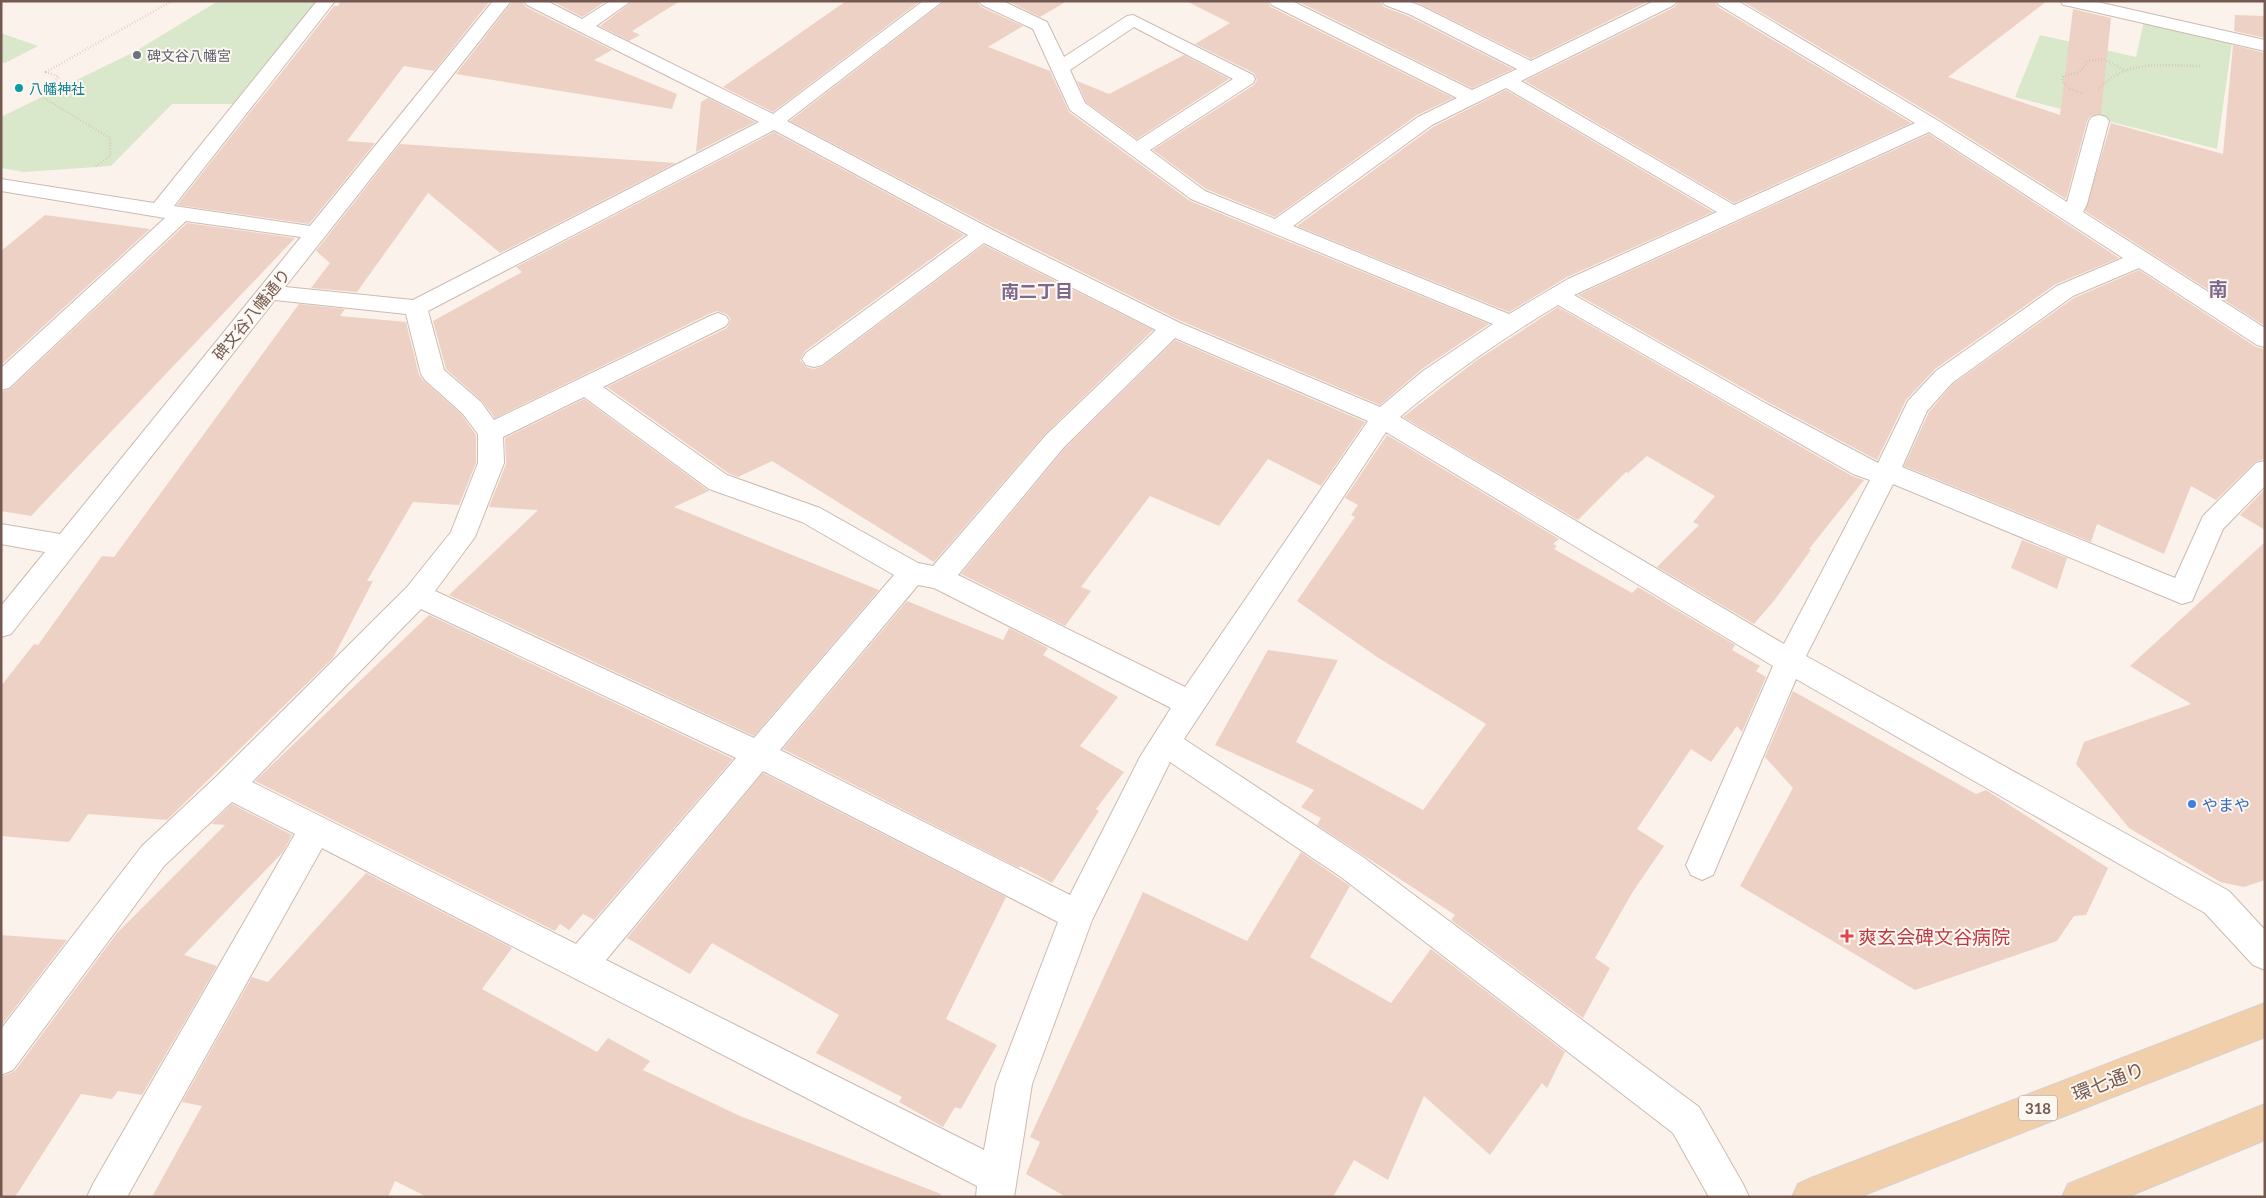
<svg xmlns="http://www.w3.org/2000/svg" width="2266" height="1198" font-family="Lato,'Noto Sans JP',sans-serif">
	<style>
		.green { fill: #d9e7ca }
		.building { fill: #edd1c5 }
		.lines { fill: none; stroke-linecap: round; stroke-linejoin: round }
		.minor-casing { stroke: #ccbab2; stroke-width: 2 }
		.major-casing { stroke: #d8d1ce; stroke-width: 2 }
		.path { stroke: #d2b4a8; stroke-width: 2.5; stroke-dasharray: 0.5 2.5; stroke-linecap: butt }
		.minor { fill: #fff; fill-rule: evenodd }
		.major { fill: #f1cfab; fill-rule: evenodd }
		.worship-dot { fill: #6b7280; stroke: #fdf7f1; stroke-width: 2 }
		.culture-dot { fill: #0f9aa8; stroke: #fdf7f1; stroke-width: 2 }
		.shop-dot { fill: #3f7fe0; stroke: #fdf7f1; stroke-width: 2 }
		.health-dot { fill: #e0444e; stroke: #fdf7f1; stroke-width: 2 }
		.labels { text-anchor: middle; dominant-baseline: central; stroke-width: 4; stroke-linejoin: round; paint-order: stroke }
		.far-worship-label { font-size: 14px; fill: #5b616d; stroke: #fdf7f1; text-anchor: start }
		.far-culture-label { font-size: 14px; fill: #0d838f; stroke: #fdf7f1; text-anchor: start }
		.shield { fill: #fdf7f1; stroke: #9c8880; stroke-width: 1 }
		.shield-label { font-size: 15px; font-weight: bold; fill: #735950 }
		.street-label { font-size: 16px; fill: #735950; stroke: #fdf7f1 }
		.shop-label { font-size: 16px; fill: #366cbe; stroke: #fdf7f1; text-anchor: start }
		.neighbourhood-label { font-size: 18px; font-weight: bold; fill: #7d688e; stroke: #fdf7f1 }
		.quarter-label { font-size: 19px; font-weight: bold; fill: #7d688e; stroke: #fdf7f1 }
		.near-health-label { font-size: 19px; fill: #be3a42; stroke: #fdf7f1; text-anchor: start }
		.near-street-label { font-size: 19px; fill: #735950; stroke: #fdf7f1 }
	</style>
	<rect width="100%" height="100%" fill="#fbf3eb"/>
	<path class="green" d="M218,1H317L233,104H172L111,166L24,172L1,168V117L136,51Z
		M2144,21L2232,42L2217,149L2015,97L2040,35L2136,57Z
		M1,33L38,46L5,63L1,62Z"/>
	<path class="building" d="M341,1H490L434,71L404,66L347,141L375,143L309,224L177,205L334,6H338Z
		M513,1H522L526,7L612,50L594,60L677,94L672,109L456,74Z
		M552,1H606L582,17Z
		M633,1H680L632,31L640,35L629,41L600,26Z
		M846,1H920L773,112L723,87Z
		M945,1H977L981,7L1023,26L988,47L1050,71L1069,112L1190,201L1489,324L1422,369L1380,405L1181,321L992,227L790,121Z
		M1008,1H1067L1040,17Z
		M1186,1H1267L1271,7L1453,98L1417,115L1275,217L1206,189L1153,150L1254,85L1257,80L1254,73L1195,44L1230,23Z
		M1297,1H1380L1384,7L1408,16L1513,69L1472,88Z
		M1414,1H1649L1531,59Z
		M1679,1H1714L1718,7L1911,123L1734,203L1525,81L1675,7Z
		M1742,1H2047L1948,77L2060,115L2073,9L2111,18L2101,114L2091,115L2087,121L2066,199L1938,118Z
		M2235,15L2265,16V38L2234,31Z
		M2233,45L2265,53V326L2085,211L2111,123L2223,154Z
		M1184,55L1229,79L1137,139L1086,102L1077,81L1109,94Z
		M1506,90L1713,212L1567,277L1509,312L1297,226L1433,127Z
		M708,98L755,122L696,152L701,102Z
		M774,132L964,235L805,351L800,360L806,367L814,369L823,366L984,245L1153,330L1045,434L934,562L772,461L738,477L728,473L607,387L727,328L731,320L727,314L717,311L709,314L495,418L482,401L446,369L433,321L522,272L516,267Z
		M1929,134L2119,258L2056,284L1935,369L1906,400L1877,460L1766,401L1578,295Z
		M400,144L676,163L500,253L428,193L357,292L311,288L330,263L316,251Z
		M45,215L150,229L1,365V251Z
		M187,223L295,238L31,516L1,511V392L10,389Z
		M2139,270L2256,347L2265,349V459L2255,462L2216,500L2191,486L2164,554L2097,524L2091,542L1904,466L1929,412L1953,384L2074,298Z
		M299,304L345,309L340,316L406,322L419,375L424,381L462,415L476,435V463L459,505L413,502L367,581H373L333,658L167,820L88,814L69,842L1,836V686L34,644L38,645L102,556L114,557Z
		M1558,307L1852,476L1864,480L1809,549L1811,550L1773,602L1754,624L1657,567L1699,525L1693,522L1715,496L1647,456L1628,473L1626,472L1578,520L1403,417L1477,360Z
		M1175,340L1365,422L1321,486L1268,459L1219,526L1150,496L1081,587L1091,591L1065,626L961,574L1065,448Z
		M584,399L709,491L674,507L879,590L754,736L449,595L538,510L489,507L506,464L505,438Z
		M1387,435L1559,539L1553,544L1557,546L1554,549L1632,593L1638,587L1735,645L1732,650L1760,666L1756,671L1766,677L1742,732L1737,726L1711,762L1691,749L1637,829L1664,846L1632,893L1595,958L1610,968L1583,1018L1451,920L1455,915L1317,825L1321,818L1301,807L1314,790L1215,745L1268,650L1338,660L1296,742L1423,810L1486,724L1377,657L1297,601L1355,517L1351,515L1358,505L1345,498Z
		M2265,489V530L2240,515Z
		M2022,540L2067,558L2057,589L2011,568Z
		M2265,542V880L2244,887L2220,882L2129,828L2076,764L2084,742L2191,704L2130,666Z
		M907,601L1003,640L1009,628L1048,648L1043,655L1118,697L1080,746L1124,772L1096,809L1099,811L1052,883L1020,866L1019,868L783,749Z
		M429,615L733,759L594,920L583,914L569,930L560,924L555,931L255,781Z
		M1793,691L1976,794L1986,790L2108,868L2086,915L2074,916L2057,941L1915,990L1740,886L1793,788L1765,757Z
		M763,773L1006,897L946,1019L997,1045L961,1109L955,1107L943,1127L899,1102L902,1097L816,1053L839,1015L712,943L690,974L627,938Z
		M232,804L292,835L283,852L184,955L217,966L142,1095L118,1091L112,1099L81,1094L15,1197H1V1077L15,1071L117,933L225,825L211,824Z
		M1301,852L1350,886L1310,957L1391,1003L1431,949L1565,1052L1547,1088L1542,1083L1490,1155L1424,1096L1388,1180L1354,1160L1333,1197H1066L1026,1174L1040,1142L1030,1137L1143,892L1247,941Z
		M366,873L512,948L482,989L597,1052L608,1038L650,1061L643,1070L740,1116L941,1194L940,1197H427L395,1181L388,1197H152L202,1106L182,1102L252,977L268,982Z
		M1,935L67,940L1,1026Z"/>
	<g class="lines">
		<defs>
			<path id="minor" d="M317,1H335L174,206L310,226L493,1H511L285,287L413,300L759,122L527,5L524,1H547L582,19L610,1H631L596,26L773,114L923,1H943L787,121L991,229L1180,323L1380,407L1423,371L1493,324L1191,199L1070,110L1033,29L982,5L979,1H1003L1047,22L1064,57L1127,16L1133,15L1253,75L1255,79L1253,83L1150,150L1205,191L1275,219L1418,117L1457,98L1272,5L1269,1H1292L1472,90L1517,69L1409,14L1385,5L1382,1H1408L1421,6L1531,61L1654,1H1677L1674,5L1521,81L1734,205L1915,123L1719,5L1716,1H1738L1937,120L2067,202L2089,121L2092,117L2099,115L2106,117L2109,121L2087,204L2083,212L2265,328V347L2257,345L2139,268L2073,296L1952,383L1927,411L1902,467L2175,578L2203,516L2256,463L2265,461V486L2223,529L2192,601L2182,604L1893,484L1806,656L2229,891L2265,930V970L2253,965L2205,913L1796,679L1713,875L1702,880L1691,875L1686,865L1773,666L1386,432L1184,739L1363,857L1699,1107L1743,1184L1749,1197H1709L1673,1133L1341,877L1170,762L1092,920L1032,1084L1014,1197H976L977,1186L322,848L127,1197H87L93,1184L295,834L232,802L164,866L13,1070L1,1075V1029L142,846L218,775L407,587L451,532L478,463V434L463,414L425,380L421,374L406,314L275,300L11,634L1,637V606L45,552L1,544V524L60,534L301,237L186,221L9,388L1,390V368L165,218L1,191V179L154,203ZM1134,27L1233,79L1137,141L1085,103L1070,70ZM1506,88L1717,212L1568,279L1509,314L1293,226L1432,125ZM774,130L968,235L806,353L802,359L806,365L814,367L822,365L984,243L1156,330L1046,435L933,566L918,563L820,508L727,475L603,387L726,326L729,321L726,316L718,313L710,316L494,420L481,402L444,370L428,311ZM1929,132L2123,258L2057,286L1936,371L1908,401L1878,463L1765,403L1574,295ZM1558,305L1853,474L1870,480L1784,644L1400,417C1449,375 1502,339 1558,305ZM1175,338L1368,421L1185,687L958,575L1064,447ZM584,397L709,489L802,522L894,575L754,738L435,591L475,537L504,463L503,437ZM918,585L934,588L1171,708L1140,757L1070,895L780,750ZM421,609L736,758L576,944L252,782ZM763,771L1058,922L996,1084L984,1150L606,960Z
				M2060,1H2093L2265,40V51L2069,6L2063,5Z"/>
			<path id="major" d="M2265,1003V1037L1859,1197H1792L1798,1184L1811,1178Z
				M2265,1104V1140L2127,1197H2062L2068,1184Z"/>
		</defs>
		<use href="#minor" class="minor-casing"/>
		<use href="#major" class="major-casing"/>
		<path class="path" d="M2098,90C2126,58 2163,66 2201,66
			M2081,93L2070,89L2062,81L2063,77L2081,71L2087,61L2103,59L2124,70
			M96,166L110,156V138L39,95L59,77L46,72L172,1"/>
		<use href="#minor" class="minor"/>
		<use href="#major" class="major"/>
	</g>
	<circle class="worship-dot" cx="137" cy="55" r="5"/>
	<circle class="culture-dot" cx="19" cy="88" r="5"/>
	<circle class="shop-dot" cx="2192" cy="804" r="5"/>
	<path class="health-dot" d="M1844.5 928.5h5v5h5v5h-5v5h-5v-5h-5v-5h5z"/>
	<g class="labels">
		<g class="far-worship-label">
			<text x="147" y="55">碑文谷八幡宮</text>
		</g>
		<g class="far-culture-label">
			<text x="29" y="88">八幡神社</text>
		</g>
		<rect class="shield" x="2019" y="1095.5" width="38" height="25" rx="4"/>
		<g class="shield-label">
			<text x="2038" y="1108">318</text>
		</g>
		<g class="street-label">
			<text transform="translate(251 314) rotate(-51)">碑文谷八幡通り</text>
		</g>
		<g class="shop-label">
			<text x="2202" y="804">やまや</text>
		</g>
		<g class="neighbourhood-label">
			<text x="1037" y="291">南二丁目</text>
		</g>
		<g class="quarter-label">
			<text x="2218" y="288">南</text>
		</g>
		<g class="near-health-label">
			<text x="1858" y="936">爽玄会碑文谷病院</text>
		</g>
		<g class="near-street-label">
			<text transform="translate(2108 1081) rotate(-21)">環七通り</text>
		</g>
	</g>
	<rect width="2266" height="1198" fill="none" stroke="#735950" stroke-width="5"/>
</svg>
